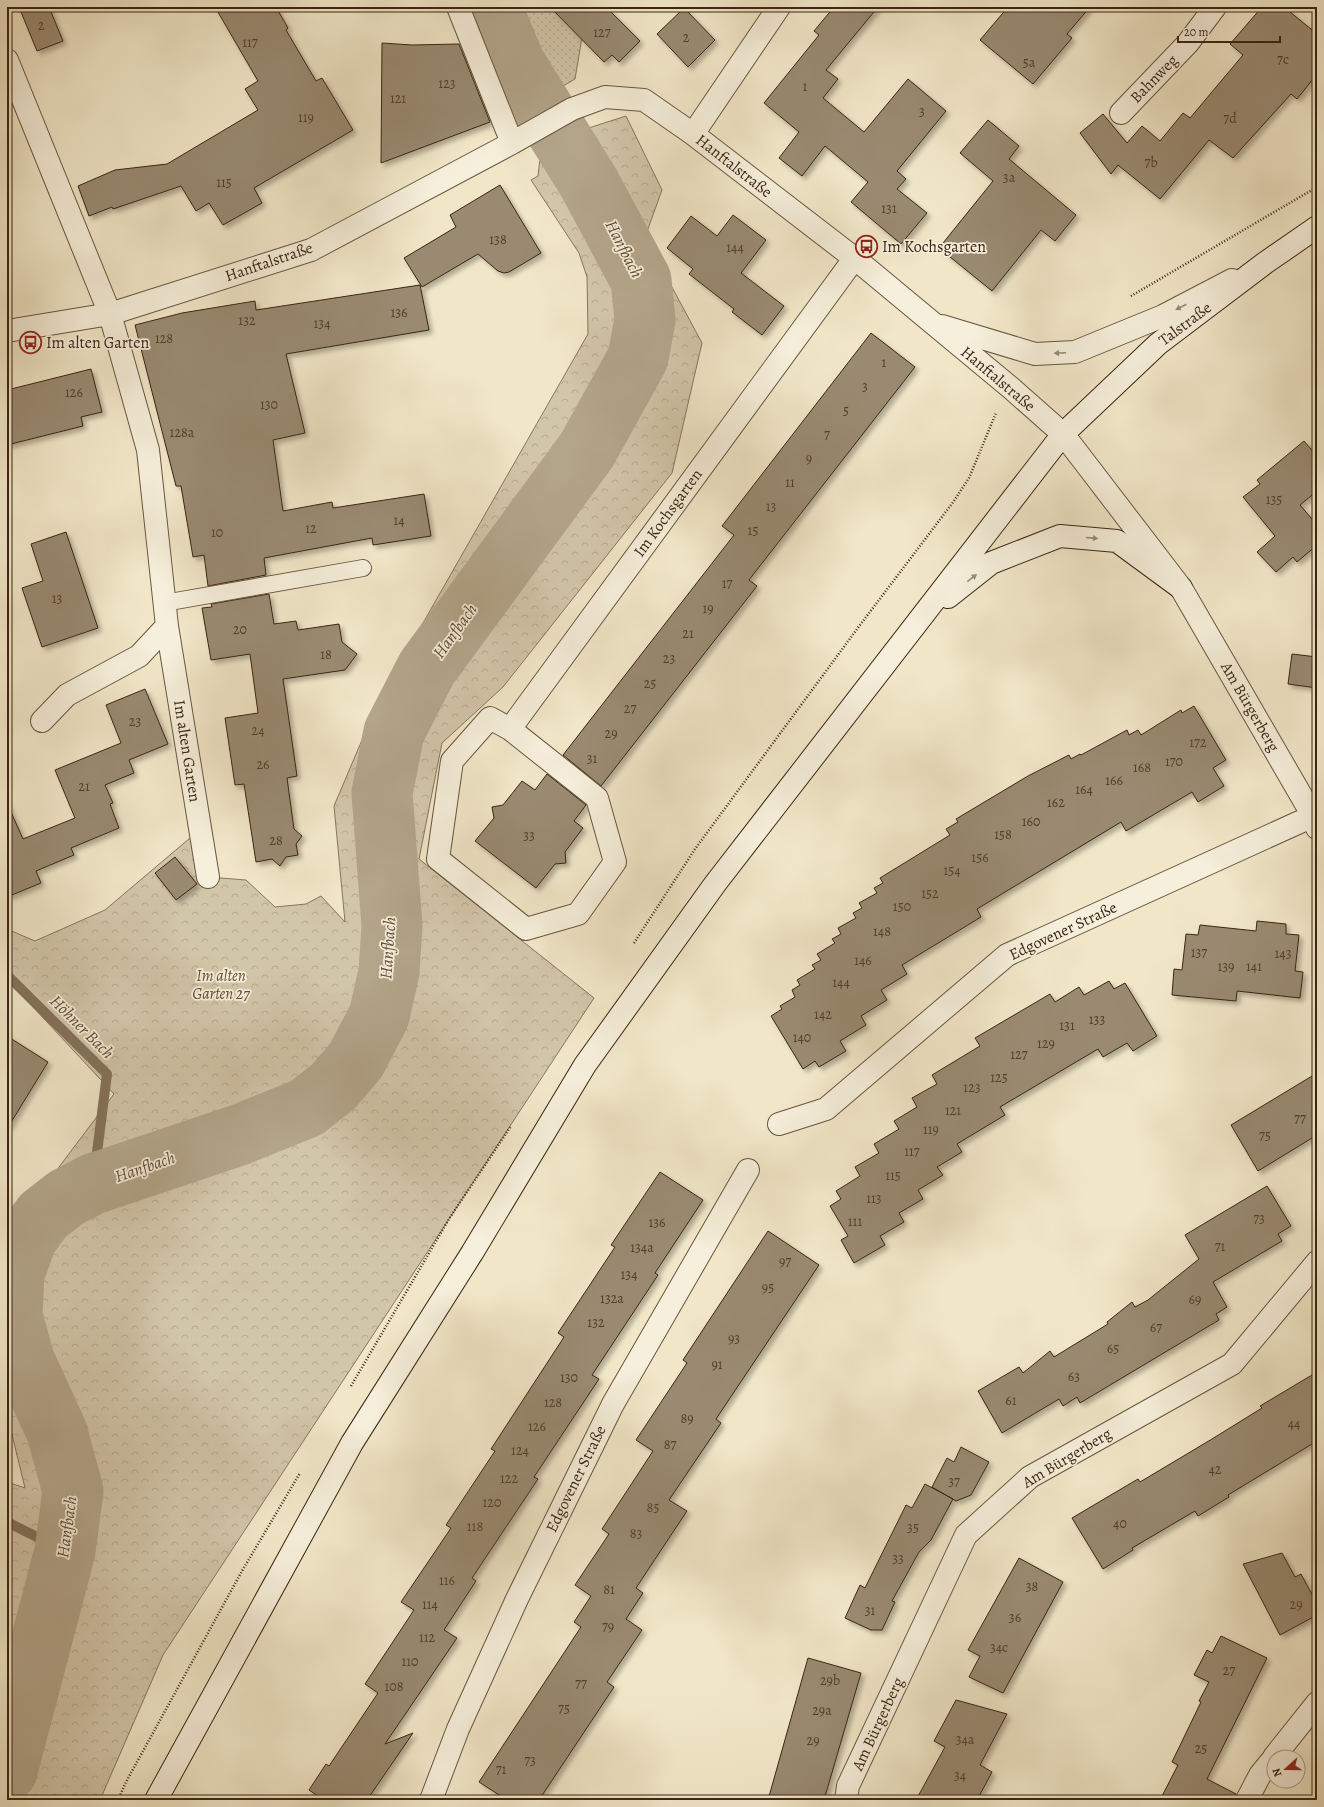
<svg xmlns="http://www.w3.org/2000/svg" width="1324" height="1807" font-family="Alegreya,serif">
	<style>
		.grass { fill: url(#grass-dots); stroke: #86765e }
		.forest { fill: url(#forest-crowns); stroke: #86765e }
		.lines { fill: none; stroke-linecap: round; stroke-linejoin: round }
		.stream { stroke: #83725a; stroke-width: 10 }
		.river { stroke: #b3a58a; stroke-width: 61 }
		.building { fill: #998a71; stroke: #3a2513; filter: url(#shadow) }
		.service-casing { stroke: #685640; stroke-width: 18 }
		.minor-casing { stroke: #685640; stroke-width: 24 }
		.secondary-casing { stroke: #3a2513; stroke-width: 24 }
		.path { stroke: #3a2513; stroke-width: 2.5; stroke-dasharray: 1 2; stroke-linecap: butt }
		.service { stroke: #f6efdb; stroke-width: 16 }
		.minor { stroke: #f6efdb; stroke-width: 22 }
		.secondary { stroke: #f6efdb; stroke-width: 22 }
		.oneway { fill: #988a77 }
		.labels { text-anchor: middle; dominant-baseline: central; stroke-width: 3.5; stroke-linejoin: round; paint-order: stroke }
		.number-label { font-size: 14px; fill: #523e2a }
		.street-label { font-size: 16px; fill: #3a2513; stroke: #f6efdb }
		.poi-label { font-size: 16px; fill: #3a2513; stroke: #f6efdb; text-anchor: start }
		.park-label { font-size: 16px; font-style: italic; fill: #604d38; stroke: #f6efdb }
		.water-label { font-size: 17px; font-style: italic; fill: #5e4b37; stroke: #f6efdb }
	</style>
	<defs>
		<pattern id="grass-dots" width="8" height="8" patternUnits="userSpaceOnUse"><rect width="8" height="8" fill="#d2c6a9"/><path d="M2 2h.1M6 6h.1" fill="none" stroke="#b5aa91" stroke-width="1.8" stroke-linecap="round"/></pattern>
		<pattern id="forest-crowns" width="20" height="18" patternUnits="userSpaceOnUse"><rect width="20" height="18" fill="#d2c6a9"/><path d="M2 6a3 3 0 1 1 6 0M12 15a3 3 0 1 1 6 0" fill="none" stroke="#b5aa91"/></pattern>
		<filter id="shadow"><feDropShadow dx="3.5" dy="3.5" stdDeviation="2" flood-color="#0004"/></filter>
	</defs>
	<rect width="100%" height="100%" fill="#f1e7c8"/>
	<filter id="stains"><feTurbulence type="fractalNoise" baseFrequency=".005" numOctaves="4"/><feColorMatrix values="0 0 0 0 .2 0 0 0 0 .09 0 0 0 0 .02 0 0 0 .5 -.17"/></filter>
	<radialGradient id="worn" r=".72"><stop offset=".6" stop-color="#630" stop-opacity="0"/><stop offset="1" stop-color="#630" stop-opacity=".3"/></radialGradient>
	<path class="grass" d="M478,7H587L575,79L528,107Z"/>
	<path class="forest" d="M626,116L662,190L645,237L702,343L672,473L503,687L442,743L419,859L594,998L163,1655L100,1800H7V1482L25,1488L7,1414V1217L53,1175L114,1094L7,979V929L35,941L105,910L190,838L208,877L246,880L275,907L306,904L321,896L345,922L334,806L379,700L588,334L587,277L579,253L531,180L538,176L541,149L570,134Z"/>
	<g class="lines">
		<path class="stream" d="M7,975L107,1074L93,1184
			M7,1522L65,1551"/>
		<path class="river" d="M7,1771L65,1551L73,1491L57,1432L24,1360L12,1315L14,1274L27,1238L43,1216L66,1198L93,1184L239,1135L306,1108L333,1087L356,1060L379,1016L389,972L392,926L382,793L394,732L427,668L587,450L638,358L645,320L641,280L589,183L514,62L495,16L493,7"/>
	</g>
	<path class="building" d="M19,7H49L63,41L37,51Z
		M215,7H276L288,28L286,30L316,81L322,78L353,130L254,188L262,203L223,225L209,203L196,211L181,186L113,209L112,207L89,216L78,186L115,170L167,164L258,110L245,89L258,81Z
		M550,7H606L640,41L619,62L612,55L604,62Z
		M834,7H878L826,70L838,79L823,98L864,132L908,79L946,111L897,171L906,179L897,189L927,213L901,244L851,202L868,182L825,146L802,176L779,158L799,132L764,103L819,35L814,31Z
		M1008,7H1090L1067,34L1072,38L1033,84L980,40Z
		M1262,7H1284L1317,34V74L1297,99L1291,94L1233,158L1209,140L1160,199L1118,165L1111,174L1080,133L1103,114L1127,143L1142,126L1160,141L1183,113L1190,118L1243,55L1230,44Z
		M684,8L715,40L688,67L657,34Z
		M382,43L412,45L459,44L490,122L381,163Z
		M988,120L1019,146L1009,159L1076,215L1055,241L1041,230L992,291L939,248L993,181L960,153Z
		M500,185L541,253L509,272L504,273L498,271L478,254L422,287L404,258L456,227L450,215Z
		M733,215L766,240L741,273L784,306L762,335L732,312L734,309L689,274L693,269L667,248L691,216L717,236Z
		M420,285L429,330L286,354L305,433L273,440L283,511L332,502L333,508L424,494L431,536L373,545L372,538L264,558L266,575L208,586L204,555L193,557L181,486H176L135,325L182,313L255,301L256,310Z
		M871,333L915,367L749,580L757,586L601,786L563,755L734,535L722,526Z
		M91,369L102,412L81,417L83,426L7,445V390Z
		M1304,441L1317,456V491L1300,505L1317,525V545L1297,562L1293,557L1276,572L1257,552L1275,536L1243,497L1260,484L1257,480Z
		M66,532L98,628L42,647L22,588L43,581L31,544Z
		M269,594L274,624L296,621L298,630L339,624L342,642L357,654L345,670L283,679L297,776L287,778L294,829L302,836L296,844L298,855L286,857L280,866L272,859L256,862L244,784L235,785L225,718L258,713L250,654L211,660L202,608L212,607L211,604Z
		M1292,654L1317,657V688L1288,684Z
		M145,689L168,744L129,760L134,773L105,785L113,803L110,804L119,828L71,848L74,855L36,871L41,883L7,897V803L23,839L75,818L55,770L121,743L106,705Z
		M1194,706L1226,760L1213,768L1224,786L1198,802L1192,792L1126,831L1121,822L977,909L981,917L902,965L907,974L881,990L887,1000L861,1016L866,1025L840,1041L846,1051L819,1067L815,1061L803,1069L771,1016L782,1009L780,1006L795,997L792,990L800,985L797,980L815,969L812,965L821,960L817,954L835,943L832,939L841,934L838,928L856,918L853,913L862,908L859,903L877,893L874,888L883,883L880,878L950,835L946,829L958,822L956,819L1028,776L1069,755L1071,759L1080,754L1081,755L1127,730L1129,735L1138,730L1141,735L1181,710L1182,713Z
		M547,774L586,805L574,821L583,828L565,852L566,863L555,864L536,888L475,841L494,818L492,807L503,805L522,781L535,790Z
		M175,857L197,884L176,900L155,873Z
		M1257,921L1286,924V934L1299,935L1295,971L1303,972L1300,998L1237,991L1236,1001L1172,995L1174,969L1182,970L1186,934L1198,935L1200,925L1256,931Z
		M1109,981L1114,989L1125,983L1157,1036L1133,1051L1127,1043L1103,1057L1098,1049L1000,1107L1005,1115L957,1144L962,1152L937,1167L943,1175L918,1190L923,1199L899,1213L904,1222L880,1236L885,1245L854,1263L841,1240L848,1236L830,1206L841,1199L836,1191L860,1176L855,1167L879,1153L874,1144L899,1129L894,1121L917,1107L912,1098L937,1084L932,1075L980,1046L975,1038L1050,994L1055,1002L1079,987L1084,995Z
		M7,1036L48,1062L7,1129Z
		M1317,1073V1135L1258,1171L1231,1125Z
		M660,1172L703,1200L655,1273L658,1275L592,1375L599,1379L534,1477L538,1479L472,1578L476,1581L444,1630L457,1638L385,1744L413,1733L367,1800H324L309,1790L326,1764L329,1766L378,1693L365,1684L414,1610L401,1602L451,1528L446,1525L495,1451L491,1449L564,1337L558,1333L615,1247L611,1245Z
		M1267,1186L1291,1226L1278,1234L1282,1241L1213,1282L1227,1307L1216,1314L1219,1320L1080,1403L1077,1397L1063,1406L1059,1399L1002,1433L978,1391L1019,1367L1023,1373L1050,1351L1054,1357L1108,1324L1107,1322L1132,1302L1135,1307L1148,1300L1199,1259L1185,1235Z
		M768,1231L819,1265L716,1419L721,1423L669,1500L687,1511L636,1588L643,1593L626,1619L642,1630L607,1682L614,1687L539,1800H507L479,1782L581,1627L574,1622L591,1596L575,1585L609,1534L602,1529L653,1451L636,1440L687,1363L683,1360Z
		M1317,1372V1441L1228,1495L1229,1497L1198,1516L1195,1511L1132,1548L1133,1550L1103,1569L1072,1518L1138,1479L1140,1482L1212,1439L1262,1408L1260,1406Z
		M961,1447L989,1462L971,1495L956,1501L932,1487L947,1458L954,1462Z
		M925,1484L953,1499L931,1540L919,1552L892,1601L895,1602L882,1630H871L845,1618L860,1585L865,1588L906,1505L912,1508Z
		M1282,1553L1295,1577L1301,1574L1317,1604V1615L1280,1635L1243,1564Z
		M1019,1558L1063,1582L1003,1693L969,1677L980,1656L968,1650Z
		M1221,1636L1267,1658L1207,1779L1236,1794L1235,1800H1160L1178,1765L1172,1762L1201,1702L1199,1701L1209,1682L1194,1675L1207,1650L1212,1653Z
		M808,1658L861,1673L824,1800H768Z
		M956,1700L1007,1714L980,1765L992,1772L977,1800H916L945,1747L934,1741Z"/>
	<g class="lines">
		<defs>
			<path id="service" d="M164,603L363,568"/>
			<path id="minor" d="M458,7L512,143
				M7,60L110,314L148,450L167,626L139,656L67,695L42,721
				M1121,113L1188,43L1215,7
				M693,134L779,7
				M942,326L1035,354L1075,352L1163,316L1232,280
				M7,331L110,314L311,250L512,143L572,109L605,97L644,100L693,134L858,261L1011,388L1063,434L1181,588L1313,816L1317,828
				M167,626L208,877
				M510,729L490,718L452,761L438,859L526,929L578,914L615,862L597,798L510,729L854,259
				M779,1124L826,1109L1007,955L1313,816
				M1274,1757L1317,1703
				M431,1800L458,1729L517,1599L613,1404L748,1170
				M846,1800L848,1786L966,1535L1030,1477L1232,1364L1317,1262
				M1247,1800L1260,1775L1274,1758"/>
			<path id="secondary" d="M948,597L991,563L1060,536L1117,541L1181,588
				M156,1800L352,1443L472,1253L585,1065L715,884L1063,434L1158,344L1265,263L1317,227"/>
		</defs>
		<use href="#service" class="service-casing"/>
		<use href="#minor" class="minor-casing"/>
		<use href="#secondary" class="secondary-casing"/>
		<path class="path" d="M1131,296L1317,187
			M634,943L695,849L857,629L954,501L969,478L996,413
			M351,1386L449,1219L511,1126
			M118,1800L126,1782L242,1571L300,1473"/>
		<use href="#service" class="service"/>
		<use href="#minor" class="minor"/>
		<use href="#secondary" class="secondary"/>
	</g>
	<defs><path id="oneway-solid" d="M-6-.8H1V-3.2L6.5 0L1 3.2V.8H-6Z"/></defs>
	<g class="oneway">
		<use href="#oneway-solid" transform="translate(1181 307) rotate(153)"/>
		<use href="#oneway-solid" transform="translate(1060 353) rotate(177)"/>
		<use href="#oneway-solid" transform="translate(1092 538) rotate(5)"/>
		<use href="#oneway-solid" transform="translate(972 578) rotate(-38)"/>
	</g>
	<defs>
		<symbol id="bus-ring" viewBox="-11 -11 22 22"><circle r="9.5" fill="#f6efdb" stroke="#8f2418" stroke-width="1.5"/><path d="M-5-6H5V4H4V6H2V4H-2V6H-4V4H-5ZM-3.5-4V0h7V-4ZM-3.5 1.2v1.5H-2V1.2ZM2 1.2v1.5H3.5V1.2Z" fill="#8f2418"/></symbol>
	</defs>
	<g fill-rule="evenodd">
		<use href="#bus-ring" x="854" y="234" width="25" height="25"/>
		<use href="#bus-ring" x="18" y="330" width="25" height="25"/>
	</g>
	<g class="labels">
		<g class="number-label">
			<text x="41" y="25">2</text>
			<text x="602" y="32">127</text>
			<text x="686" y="37">2</text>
			<text x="250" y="42">117</text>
			<text x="1283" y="59">7c</text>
			<text x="1029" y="62">5a</text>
			<text x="447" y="83">123</text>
			<text x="805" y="86">1</text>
			<text x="398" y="98">121</text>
			<text x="922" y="111">3</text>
			<text x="306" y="117">119</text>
			<text x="1230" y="118">7d</text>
			<text x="1151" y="162">7b</text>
			<text x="1009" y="177">3a</text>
			<text x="224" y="182">115</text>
			<text x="889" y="208">131</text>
			<text x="498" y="239">138</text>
			<text x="735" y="247">144</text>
			<text x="399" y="312">136</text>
			<text x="247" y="320">132</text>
			<text x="322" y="323">134</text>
			<text x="164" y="338">128</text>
			<text x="884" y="362">1</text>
			<text x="865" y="386">3</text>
			<text x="74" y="392">126</text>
			<text x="269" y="404">130</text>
			<text x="846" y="410">5</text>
			<text x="182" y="432">128a</text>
			<text x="827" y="434">7</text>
			<text x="809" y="458">9</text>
			<text x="790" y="482">11</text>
			<text x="1274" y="499">135</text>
			<text x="771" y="506">13</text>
			<text x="399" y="520">14</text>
			<text x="311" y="528">12</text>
			<text x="753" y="530">15</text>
			<text x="217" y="532">10</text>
			<text x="727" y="583">17</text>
			<text x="57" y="598">13</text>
			<text x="708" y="608">19</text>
			<text x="240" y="629">20</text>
			<text x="688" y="633">21</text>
			<text x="326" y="654">18</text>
			<text x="669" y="658">23</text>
			<text x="650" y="683">25</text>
			<text x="630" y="708">27</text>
			<text x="135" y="721">23</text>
			<text x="258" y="730">24</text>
			<text x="611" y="733">29</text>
			<text x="1198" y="742">172</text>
			<text x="592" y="758">31</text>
			<text x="1174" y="761">170</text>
			<text x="263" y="764">26</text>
			<text x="1142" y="767">168</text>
			<text x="1114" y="780">166</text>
			<text x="84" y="786">21</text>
			<text x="1084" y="789">164</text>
			<text x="1056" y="802">162</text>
			<text x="1031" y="821">160</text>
			<text x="1003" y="834">158</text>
			<text x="529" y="835">33</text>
			<text x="276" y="840">28</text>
			<text x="980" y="857">156</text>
			<text x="952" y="870">154</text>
			<text x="930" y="893">152</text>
			<text x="902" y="906">150</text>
			<text x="882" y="931">148</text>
			<text x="1199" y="952">137</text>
			<text x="1283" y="953">143</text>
			<text x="863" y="960">146</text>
			<text x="1226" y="966">139</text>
			<text x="1254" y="966">141</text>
			<text x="841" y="982">144</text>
			<text x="823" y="1014">142</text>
			<text x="1097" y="1019">133</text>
			<text x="1067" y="1025">131</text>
			<text x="802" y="1037">140</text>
			<text x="1046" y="1043">129</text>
			<text x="1019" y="1054">127</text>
			<text x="999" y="1077">125</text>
			<text x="972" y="1087">123</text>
			<text x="953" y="1110">121</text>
			<text x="1300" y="1118">77</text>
			<text x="931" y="1129">119</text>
			<text x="1265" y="1135">75</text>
			<text x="912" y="1151">117</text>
			<text x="893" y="1175">115</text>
			<text x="874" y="1198">113</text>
			<text x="1259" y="1218">73</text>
			<text x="855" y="1221">111</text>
			<text x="657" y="1222">136</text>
			<text x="1220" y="1246">71</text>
			<text x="642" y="1247">134a</text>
			<text x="785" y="1261">97</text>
			<text x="629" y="1274">134</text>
			<text x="768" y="1287">95</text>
			<text x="612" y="1298">132a</text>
			<text x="1195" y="1299">69</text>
			<text x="596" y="1322">132</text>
			<text x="1156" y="1327">67</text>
			<text x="734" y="1338">93</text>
			<text x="1113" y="1348">65</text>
			<text x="717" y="1364">91</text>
			<text x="1074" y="1376">63</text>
			<text x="569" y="1377">130</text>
			<text x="1011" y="1400">61</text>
			<text x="553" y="1402">128</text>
			<text x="687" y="1418">89</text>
			<text x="1294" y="1423">44</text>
			<text x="537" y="1426">126</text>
			<text x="670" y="1444">87</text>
			<text x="520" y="1450">124</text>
			<text x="1215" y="1469">42</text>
			<text x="509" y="1478">122</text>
			<text x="954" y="1481">37</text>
			<text x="492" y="1502">120</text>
			<text x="653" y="1507">85</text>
			<text x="1120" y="1523">40</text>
			<text x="475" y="1526">118</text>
			<text x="913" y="1527">35</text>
			<text x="636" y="1533">83</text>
			<text x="898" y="1558">33</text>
			<text x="447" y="1580">116</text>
			<text x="1032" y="1586">38</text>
			<text x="609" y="1589">81</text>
			<text x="430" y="1604">114</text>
			<text x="1296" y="1604">29</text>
			<text x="870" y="1610">31</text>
			<text x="1015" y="1617">36</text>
			<text x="608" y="1626">79</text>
			<text x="427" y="1637">112</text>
			<text x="999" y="1647">34c</text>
			<text x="410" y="1661">110</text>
			<text x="1229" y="1670">27</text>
			<text x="830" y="1680">29b</text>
			<text x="581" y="1683">77</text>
			<text x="394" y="1686">108</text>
			<text x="564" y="1708">75</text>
			<text x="822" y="1710">29a</text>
			<text x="965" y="1739">34a</text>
			<text x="813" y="1740">29</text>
			<text x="1201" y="1748">25</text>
			<text x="530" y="1760">73</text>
			<text x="501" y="1769">71</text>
			<text x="960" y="1775">34</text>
		</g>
		<g class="street-label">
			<text transform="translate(1154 79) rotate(-46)">Bahnweg</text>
			<text transform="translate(734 166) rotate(38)">Hanftalstraße</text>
			<text transform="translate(269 262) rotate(-19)">Hanftalstraße</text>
			<text transform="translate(1185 324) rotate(-37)">Talstraße</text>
			<text transform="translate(998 379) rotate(40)">Hanftalstraße</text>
			<text transform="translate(668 513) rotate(-54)">Im Kochsgarten</text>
			<text transform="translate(1250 707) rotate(60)">Am Bürgerberg</text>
			<text transform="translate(187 751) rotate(81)">Im alten Garten</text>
			<text transform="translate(1063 931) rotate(-25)">Edgovener Straße</text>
			<text transform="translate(1067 1458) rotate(-31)">Am Bürgerberg</text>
			<text transform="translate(576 1479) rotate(-64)">Edgovener Straße</text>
			<text transform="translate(878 1724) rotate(-65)">Am Bürgerberg</text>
		</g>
		<g class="poi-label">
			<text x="882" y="247">Im Kochsgarten</text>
			<text x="46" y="343">Im alten Garten</text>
		</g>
		<g class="park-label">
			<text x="221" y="976">Im alten<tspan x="221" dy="18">Garten 27</tspan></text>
		</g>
		<g class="water-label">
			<text transform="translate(624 249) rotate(63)">Hanfbach</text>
			<text transform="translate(455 631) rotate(-54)">Hanfbach</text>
			<text transform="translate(388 948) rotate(-86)">Hanfbach</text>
			<text transform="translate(82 1027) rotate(45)">Höhner Bach</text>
			<text transform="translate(145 1167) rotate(-19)">Hanfbach</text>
			<text transform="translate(67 1527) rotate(-82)">Hanfbach</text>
		</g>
	</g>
	<rect width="1324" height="1807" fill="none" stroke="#f1e7c8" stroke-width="24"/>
	<rect x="8" y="8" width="1308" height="1791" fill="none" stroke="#3a2513" stroke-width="2"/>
	<rect x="12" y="12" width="1300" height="1783" fill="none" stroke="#3a2513"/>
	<g transform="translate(1286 1769) rotate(249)"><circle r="19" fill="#f6efdb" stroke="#ab9e8b"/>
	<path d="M0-3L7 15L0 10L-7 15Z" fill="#8f2418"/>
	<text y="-6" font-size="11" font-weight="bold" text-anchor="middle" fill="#3a2513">N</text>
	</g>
	<path d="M1178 36v6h102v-6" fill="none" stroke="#3a2513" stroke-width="2"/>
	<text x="1184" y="36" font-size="12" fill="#3a2513" stroke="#f6efdb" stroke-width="3" paint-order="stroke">20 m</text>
	<rect width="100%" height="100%" filter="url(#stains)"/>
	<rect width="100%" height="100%" fill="url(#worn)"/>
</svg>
